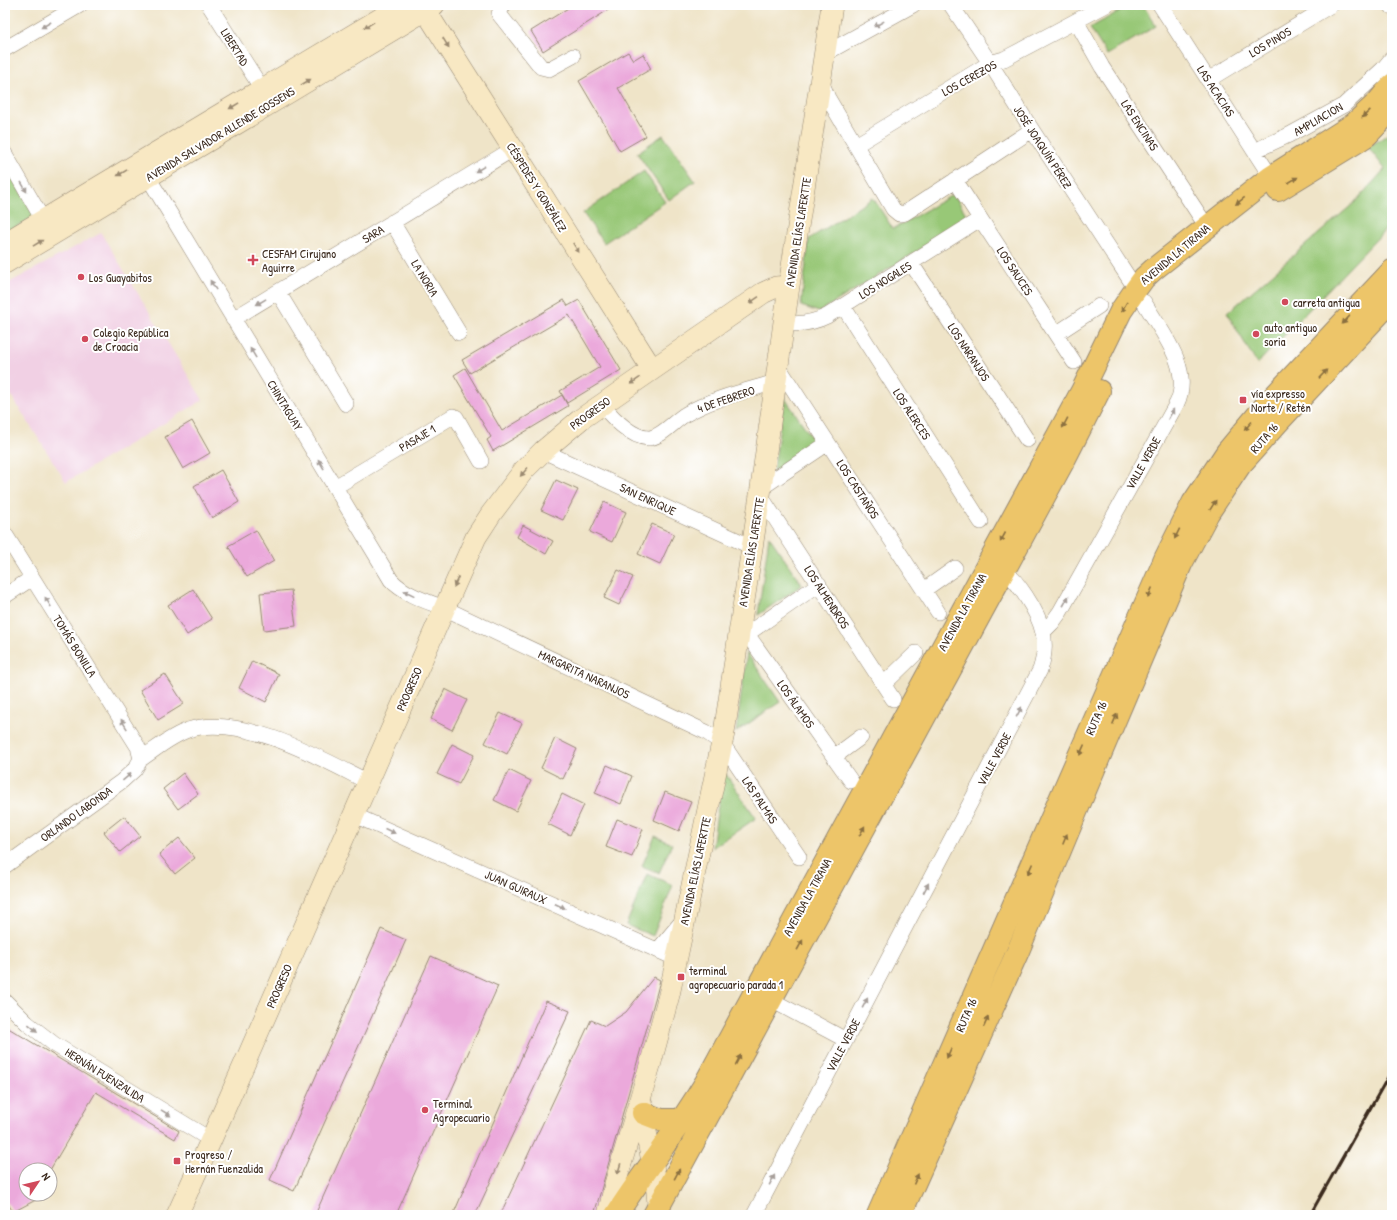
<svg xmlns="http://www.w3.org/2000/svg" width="1397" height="1220" font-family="'Patrick Hand',sans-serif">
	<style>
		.built { fill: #f1d0e4 }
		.green { fill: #98c877; stroke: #6a794a }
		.building { fill: #eba9db }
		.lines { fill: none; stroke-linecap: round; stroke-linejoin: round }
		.street-casing { stroke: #958773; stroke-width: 16 }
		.secondary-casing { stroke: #958773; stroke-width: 22 }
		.highway-casing { stroke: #958773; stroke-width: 24 }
		.street { stroke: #fff; stroke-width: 15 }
		.secondary { stroke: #f8e8c3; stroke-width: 21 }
		.highway { stroke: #edc569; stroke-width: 22 }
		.rail { stroke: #3b2a1e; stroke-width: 3 }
		.oneway { fill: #a79f9a }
		.oneway2 { fill: #9a8970 }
		.oneway3 { fill: #8b7040 }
		.poi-dot { fill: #d1495b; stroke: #fff; stroke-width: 1.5 }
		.labels { text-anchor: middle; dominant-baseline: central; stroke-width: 4; stroke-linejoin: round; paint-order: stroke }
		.street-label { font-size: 12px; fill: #3b2a1e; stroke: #fff }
		.poi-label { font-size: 12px; fill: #3b2a1e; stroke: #fff; text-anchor: start }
	</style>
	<rect width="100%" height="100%" fill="#fff"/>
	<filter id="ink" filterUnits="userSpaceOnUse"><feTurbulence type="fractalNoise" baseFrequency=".025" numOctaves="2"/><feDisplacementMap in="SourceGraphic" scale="8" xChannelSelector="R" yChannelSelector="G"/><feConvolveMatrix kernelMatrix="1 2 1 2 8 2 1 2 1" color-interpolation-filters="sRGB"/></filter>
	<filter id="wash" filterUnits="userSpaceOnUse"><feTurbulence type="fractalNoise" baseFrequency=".012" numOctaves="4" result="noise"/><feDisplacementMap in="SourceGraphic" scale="16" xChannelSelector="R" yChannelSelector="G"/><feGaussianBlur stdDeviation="0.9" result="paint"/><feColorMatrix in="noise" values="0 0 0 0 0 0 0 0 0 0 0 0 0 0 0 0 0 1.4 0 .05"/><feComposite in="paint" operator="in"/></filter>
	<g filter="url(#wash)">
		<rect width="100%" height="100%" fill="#efe4c8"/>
		<path class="built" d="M101,233L203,400L66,482L9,392L5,394V285Z"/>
		<path class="green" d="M1130,5H1143L1156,26L1107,55L1090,28Z
			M1392,132V223L1257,364L1227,313L1354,203L1385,169L1368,147Z
			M663,135L695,181L669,200L637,153Z
			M5,165L35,216L5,233Z
			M644,171L665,202L604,243L583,213Z
			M954,194L969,219L819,312L801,306L809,239L873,198L893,229Z
			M784,397L817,445L773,475Z
			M769,536L802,585L758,615Z
			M747,653L780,702L736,732Z
			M723,770L756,818L712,848Z
			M655,836L672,844L659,873L642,866Z
			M647,874L673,885L653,936L626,925Z"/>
		<g id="blocks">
			<path class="building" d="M573,5H616L543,51L531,31Z
				M628,52L633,60L643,54L651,69L618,88L646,136L620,151L579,81Z
				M564,300L568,306L579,300L621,370L567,403L560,391L600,367L569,315L470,373L462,360Z
				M465,368L502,431L562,395L568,406L493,451L487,440L491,437L454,375Z
				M192,421L210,453L183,469L165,437Z
				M221,470L239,502L212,518L194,486Z
				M556,480L578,490L563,520L541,510Z
				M604,502L626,512L612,542L590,532Z
				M652,524L674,534L660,564L638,554Z
				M523,525L553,541L546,554L517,537Z
				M256,530L274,561L247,577L228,546Z
				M618,570L633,577L619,605L604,598Z
				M193,589L212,619L187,635L168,605Z
				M291,590L296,626L264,630L260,593Z
				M252,661L279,674L266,702L239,688Z
				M165,674L184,704L158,720L140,690Z
				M445,689L467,700L452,730L431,719Z
				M500,713L522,723L507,754L485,743Z
				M555,738L577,749L563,779L541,768Z
				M452,744L474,755L459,784L437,774Z
				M607,765L632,776L621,804L595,793Z
				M509,770L531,781L516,811L494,800Z
				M183,773L198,794L178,809L163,789Z
				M665,792L691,802L679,831L654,820Z
				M562,794L584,805L570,835L548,824Z
				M124,816L140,836L120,852L104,832Z
				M617,819L643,829L632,857L606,847Z
				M179,838L195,858L175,874L159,854Z
				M381,929L406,940L294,1191L270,1180Z
				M431,956L498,986L396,1215H315Z
				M654,977L660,980L657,992L594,1215H500L591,1020L605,1026L626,1012Z
				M546,1001L570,1011L475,1215H453Z
				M5,1026L179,1131L175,1139L96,1092L50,1170H26V1194H47L13,1212L5,1199Z"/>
		</g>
	</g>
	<g filter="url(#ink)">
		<use href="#blocks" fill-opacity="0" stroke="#958773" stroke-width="1"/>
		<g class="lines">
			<defs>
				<path id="street" d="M209,5L262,89
					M504,5L502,7L499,14L541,67L549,69L573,56
					M951,5L990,63L1032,130L1136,289
					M1160,5L1271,177
					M1391,5L1392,7
					M1076,21L1102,67L1207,227
					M5,49L80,5
					M826,53L913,5
					M1208,80L1331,5
					M821,81L828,98L893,209L899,214L905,213L1032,130
					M856,145L990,63L1004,59L1106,5
					M1254,151L1289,135L1344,105L1383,69L1392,58
					M5,154L43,220
					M148,177L391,580C405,595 426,601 444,608L706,732L722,743L799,857
					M955,180L1074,362
					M392,222L459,333
					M911,263L1027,440
					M278,292L346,404
					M843,306L981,522
					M233,319L513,149
					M784,323C800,325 813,323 827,316L980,219
					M1056,334L1099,306
					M778,366L938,612
					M601,404C612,417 630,437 648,438C661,438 675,420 686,414C713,398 746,391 776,382
					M543,451L752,547
					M335,487L453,416L456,417L481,461
					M761,488L828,443
					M760,495L893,699
					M5,534L138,747L141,759
					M924,590L955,568
					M5,596L32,578
					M1043,632L1052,623L1060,612L1177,403C1193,368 1161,332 1144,302
					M739,633L747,634L851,781
					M747,634L819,584
					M884,684L916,653
					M834,757L861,737
					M141,759C156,749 171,736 188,730C241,713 321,758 368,782
					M354,815L677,959
					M5,866L122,781L135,769L141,759
					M658,950L684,919
					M764,996L846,1040
					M5,1001L27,1023L54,1044L211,1140
					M754,1215L1040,670C1044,658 1046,646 1043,633C1039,613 1015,575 997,565"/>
				<path id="secondary" d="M422,5L652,369
					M5,243L403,5
					M5,263L434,5
					M642,1105C645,1140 658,1173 658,1209
					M177,1215L211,1140L449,598L476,537L491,514L524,470L543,451L581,419L763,293L776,287L789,286
					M608,1215L615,1184L651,1062L669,995L724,733L760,495L789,286L832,5"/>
				<path id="highway" d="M1278,190L1358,141L1367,135L1392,109
					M643,1113L661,1120H681
					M616,1215C645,1170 679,1128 706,1082L1082,391L1121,311L1136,289L1144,278L1154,269L1271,177L1354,124L1378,102L1392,85
					M654,1215L1064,460L1099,391
					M878,1215L1166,557L1193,503L1227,452L1267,404L1392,271
					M900,1215L1018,951L1089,781L1181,564L1208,513L1240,465L1278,422L1392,300"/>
			</defs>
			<use href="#street" class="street-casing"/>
			<use href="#secondary" class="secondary-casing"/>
			<use href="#highway" class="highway-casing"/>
			<use href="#street" class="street"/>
			<use href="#secondary" class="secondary"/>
			<use href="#highway" class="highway"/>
			<path class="rail" d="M1310,1215L1392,1070"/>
		</g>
		<defs><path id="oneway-solid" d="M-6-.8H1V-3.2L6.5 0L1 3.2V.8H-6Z"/></defs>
		<g class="oneway">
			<use href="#oneway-solid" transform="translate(879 24) rotate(151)"/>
			<use href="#oneway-solid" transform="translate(46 25) rotate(150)"/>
			<use href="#oneway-solid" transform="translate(480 169) rotate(149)"/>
			<use href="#oneway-solid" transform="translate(24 187) rotate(60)"/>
			<use href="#oneway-solid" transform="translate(213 285) rotate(-121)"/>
			<use href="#oneway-solid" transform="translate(261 302) rotate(149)"/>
			<use href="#oneway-solid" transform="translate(253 353) rotate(-121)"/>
			<use href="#oneway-solid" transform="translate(1171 414) rotate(-61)"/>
			<use href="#oneway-solid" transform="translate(321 464) rotate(-121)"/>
			<use href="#oneway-solid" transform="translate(409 593) rotate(-154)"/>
			<use href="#oneway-solid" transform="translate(1066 601) rotate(-61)"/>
			<use href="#oneway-solid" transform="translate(48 602) rotate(-122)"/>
			<use href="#oneway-solid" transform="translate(1019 712) rotate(-62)"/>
			<use href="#oneway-solid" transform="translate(124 724) rotate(-122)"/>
			<use href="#oneway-solid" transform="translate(127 777) rotate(-40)"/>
			<use href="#oneway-solid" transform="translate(390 831) rotate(24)"/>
			<use href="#oneway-solid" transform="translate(926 888) rotate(-62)"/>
			<use href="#oneway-solid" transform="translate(560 906) rotate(24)"/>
			<use href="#oneway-solid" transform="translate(865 1003) rotate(-62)"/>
			<use href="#oneway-solid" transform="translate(33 1028) rotate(39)"/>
			<use href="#oneway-solid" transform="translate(166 1113) rotate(32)"/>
			<use href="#oneway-solid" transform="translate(772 1180) rotate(-62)"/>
		</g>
		<g class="oneway2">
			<use href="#oneway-solid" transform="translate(369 25) rotate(149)"/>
			<use href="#oneway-solid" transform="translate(446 43) rotate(58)"/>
			<use href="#oneway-solid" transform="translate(306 82) rotate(-31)"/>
			<use href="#oneway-solid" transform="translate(234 106) rotate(149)"/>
			<use href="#oneway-solid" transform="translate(122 173) rotate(149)"/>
			<use href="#oneway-solid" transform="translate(38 243) rotate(-31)"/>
			<use href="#oneway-solid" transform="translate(576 248) rotate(58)"/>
			<use href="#oneway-solid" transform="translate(754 300) rotate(146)"/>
			<use href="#oneway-solid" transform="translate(635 381) rotate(145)"/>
			<use href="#oneway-solid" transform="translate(524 472) rotate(131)"/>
			<use href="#oneway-solid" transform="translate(456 582) rotate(114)"/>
			<use href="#oneway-solid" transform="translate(619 1169) rotate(107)"/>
		</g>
		<g class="oneway3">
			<use href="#oneway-solid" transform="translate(1366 114) rotate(137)"/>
			<use href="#oneway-solid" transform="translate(1293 180) rotate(-31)"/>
			<use href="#oneway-solid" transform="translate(1240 201) rotate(142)"/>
			<use href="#oneway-solid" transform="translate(1124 307) rotate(120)"/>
			<use href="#oneway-solid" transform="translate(1346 320) rotate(133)"/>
			<use href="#oneway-solid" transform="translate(1323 374) rotate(-47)"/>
			<use href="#oneway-solid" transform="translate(1065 423) rotate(118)"/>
			<use href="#oneway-solid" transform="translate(1248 426) rotate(131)"/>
			<use href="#oneway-solid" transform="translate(1213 505) rotate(-58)"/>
			<use href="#oneway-solid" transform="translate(1177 534) rotate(116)"/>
			<use href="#oneway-solid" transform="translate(1003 537) rotate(119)"/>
			<use href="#oneway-solid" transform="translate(1150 593) rotate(113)"/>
			<use href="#oneway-solid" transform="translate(1115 719) rotate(-67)"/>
			<use href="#oneway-solid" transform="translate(1082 750) rotate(114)"/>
			<use href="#oneway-solid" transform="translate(862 831) rotate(-61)"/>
			<use href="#oneway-solid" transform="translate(1065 839) rotate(-68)"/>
			<use href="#oneway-solid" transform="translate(1030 869) rotate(114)"/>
			<use href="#oneway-solid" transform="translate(800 945) rotate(-61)"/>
			<use href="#oneway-solid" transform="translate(986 1022) rotate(-66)"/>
			<use href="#oneway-solid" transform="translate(949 1053) rotate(114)"/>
			<use href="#oneway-solid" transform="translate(738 1060) rotate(-62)"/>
			<use href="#oneway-solid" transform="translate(677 1174) rotate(-62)"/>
			<use href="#oneway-solid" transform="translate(916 1179) rotate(-66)"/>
		</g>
	</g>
	<g class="poi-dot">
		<path d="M251 254h4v4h4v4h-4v4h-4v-4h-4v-4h4z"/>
		<circle cx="81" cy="277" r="4"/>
		<circle cx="1285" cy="302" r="4"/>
		<circle cx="1256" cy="334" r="4"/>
		<circle cx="85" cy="339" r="4"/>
		<rect x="1239" y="396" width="8" height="8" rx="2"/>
		<rect x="677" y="973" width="8" height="8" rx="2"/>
		<circle cx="425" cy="1110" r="4"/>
		<rect x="173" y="1157" width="8" height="8" rx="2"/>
	</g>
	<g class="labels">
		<g class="street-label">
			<text transform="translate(1270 42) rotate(-31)">LOS PINOS</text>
			<text transform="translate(235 47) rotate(58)">LIBERTAD</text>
			<text transform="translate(969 78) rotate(-29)">LOS CEREZOS</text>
			<text transform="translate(1216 91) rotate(57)">LAS ACACIAS</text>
			<text transform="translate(1318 119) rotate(-30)">AMPLIACION</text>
			<text transform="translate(1140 125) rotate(57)">LAS ENCINAS</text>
			<text transform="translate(220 134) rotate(-31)">AVENIDA SALVADOR ALLENDE GOSSENS</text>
			<text transform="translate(1043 147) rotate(57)">JOSÉ JOAQUÍN PÉREZ</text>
			<text transform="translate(537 187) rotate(58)">CÉSPEDES Y GONZÁLEZ</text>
			<text transform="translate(798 232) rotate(-81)">AVENIDA ELÍAS LAFERTTE</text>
			<text transform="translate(373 234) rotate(-31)">SARA</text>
			<text transform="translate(1175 254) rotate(-40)">AVENIDA LA TIRANA</text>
			<text transform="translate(1015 271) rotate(57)">LOS SAUCES</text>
			<text transform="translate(425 278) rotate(59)">LA NORIA</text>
			<text transform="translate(885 280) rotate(-32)">LOS NOGALES</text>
			<text transform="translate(969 352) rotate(57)">LOS NARANJOS</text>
			<text transform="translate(726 399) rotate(-19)">4 DE FEBRERO</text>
			<text transform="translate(285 405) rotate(59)">CHINTAGUAY</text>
			<text transform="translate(590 413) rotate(-36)">PROGRESO</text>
			<text transform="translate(912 414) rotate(57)">LOS ALERCES</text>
			<text transform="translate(417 438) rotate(-31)">PASAJE 1</text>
			<text transform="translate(1264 438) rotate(-49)">RUTA 16</text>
			<text transform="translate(1143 463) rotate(-61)">VALLE VERDE</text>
			<text transform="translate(858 489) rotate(57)">LOS CASTAÑOS</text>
			<text transform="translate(648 499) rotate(25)">SAN ENRIQUE</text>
			<text transform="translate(751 552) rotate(-81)">AVENIDA ELÍAS LAFERTTE</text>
			<text transform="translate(827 597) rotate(57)">LOS ALMENDROS</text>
			<text transform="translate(962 612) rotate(-61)">AVENIDA LA TIRANA</text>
			<text transform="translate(75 646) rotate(58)">TOMÁS BONILLA</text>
			<text transform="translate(584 674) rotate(25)">MARGARITA NARANJOS</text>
			<text transform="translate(409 689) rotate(-66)">PROGRESO</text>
			<text transform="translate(796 704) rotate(55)">LOS ÁLAMOS</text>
			<text transform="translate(1096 718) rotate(-66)">RUTA 16</text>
			<text transform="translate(994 759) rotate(-62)">VALLE VERDE</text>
			<text transform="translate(760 800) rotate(56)">LAS PALMAS</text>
			<text transform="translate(76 814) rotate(-36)">ORLANDO LABONDA</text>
			<text transform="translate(695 871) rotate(-78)">AVENIDA ELÍAS LAFERTTE</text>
			<text transform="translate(516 887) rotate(24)">JUAN GUIRAUX</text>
			<text transform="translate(807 897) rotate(-61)">AVENIDA LA TIRANA</text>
			<text transform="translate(279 986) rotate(-66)">PROGRESO</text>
			<text transform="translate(966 1015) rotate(-66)">RUTA 16</text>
			<text transform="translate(843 1045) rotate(-62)">VALLE VERDE</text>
			<text transform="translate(105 1075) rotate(32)">HERNÁN FUENZALIDA</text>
		</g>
		<g class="poi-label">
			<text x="262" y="253">CESFAM Cirujano<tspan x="262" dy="14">Aguirre</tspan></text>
			<text x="89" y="277">Los Guayabitos</text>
			<text x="1293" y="302">carreta antigua</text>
			<text x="1264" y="327">auto antiguo<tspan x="1264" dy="14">soria</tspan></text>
			<text x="93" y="332">Colegio República<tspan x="93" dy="14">de Croacia</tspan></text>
			<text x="1251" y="393">vía expresso<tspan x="1251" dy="14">Norte / Retén</tspan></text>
			<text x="689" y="970">terminal<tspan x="689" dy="14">agropecuario parada 1</tspan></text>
			<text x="433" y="1103">Terminal<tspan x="433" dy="14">Agropecuario</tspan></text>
			<text x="185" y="1154">Progreso /<tspan x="185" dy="14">Hernán Fuenzalida</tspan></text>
		</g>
	</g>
	<rect width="1397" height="1220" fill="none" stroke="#fff" stroke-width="20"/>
	<g transform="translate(38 1182) rotate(55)"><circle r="19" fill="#ffffff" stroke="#b1aaa5"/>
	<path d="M0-3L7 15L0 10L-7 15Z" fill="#d1495b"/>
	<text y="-6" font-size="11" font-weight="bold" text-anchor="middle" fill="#3b2a1e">N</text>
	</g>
</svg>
